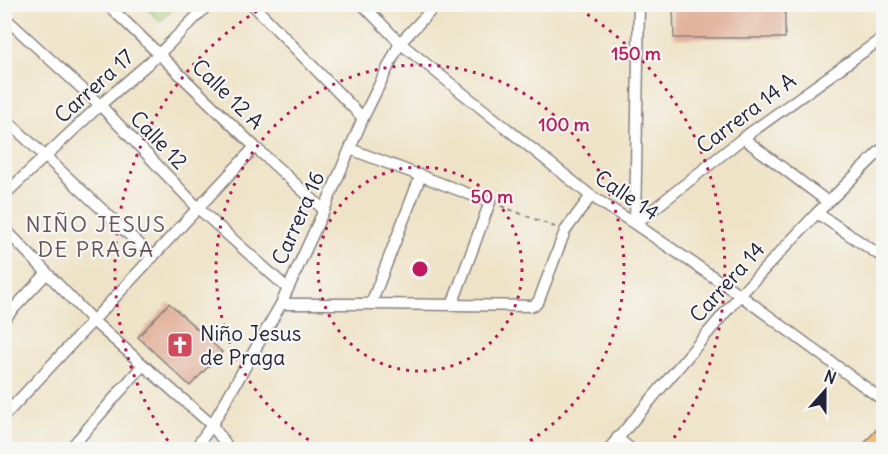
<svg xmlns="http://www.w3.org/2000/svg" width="888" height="454" font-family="Delius,sans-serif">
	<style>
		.green { fill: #b3d780; stroke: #6a7c5e; stroke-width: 1.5 }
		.building { fill: #e1b19a }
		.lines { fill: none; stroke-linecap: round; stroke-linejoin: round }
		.street-casing { stroke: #888280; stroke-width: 13 }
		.primary-casing { stroke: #888280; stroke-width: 19 }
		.path { stroke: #888280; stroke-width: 2; stroke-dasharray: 4.5 4.5; stroke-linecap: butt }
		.street { stroke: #fff; stroke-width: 10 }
		.primary { stroke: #fcbd6f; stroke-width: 16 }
		.ring { fill: none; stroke: #c2185b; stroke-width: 3; stroke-dasharray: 3 6 }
		.labels { text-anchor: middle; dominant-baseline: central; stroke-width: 4.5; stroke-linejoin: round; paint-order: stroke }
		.street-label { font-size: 21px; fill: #22223b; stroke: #f6f6f2 }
		.poi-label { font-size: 21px; fill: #22223b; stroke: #f6f6f2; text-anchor: start }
		.neighbourhood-label { font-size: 22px; letter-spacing: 1.5px; fill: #65545c; stroke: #f6f6f2 }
		.centre { fill: #c2185b; stroke: #f6f6f2; stroke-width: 3 }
		.ring-label { font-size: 18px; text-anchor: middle; font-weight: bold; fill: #c2185b; stroke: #f6f6f2; stroke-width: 4.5; stroke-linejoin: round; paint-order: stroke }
	</style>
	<rect width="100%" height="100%" fill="#f6f6f2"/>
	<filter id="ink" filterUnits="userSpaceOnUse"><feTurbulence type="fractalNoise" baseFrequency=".0167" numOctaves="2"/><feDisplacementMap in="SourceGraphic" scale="12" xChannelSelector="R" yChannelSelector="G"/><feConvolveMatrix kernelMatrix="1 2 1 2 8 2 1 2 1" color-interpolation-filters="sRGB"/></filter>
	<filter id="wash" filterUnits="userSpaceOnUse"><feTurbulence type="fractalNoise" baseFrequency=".008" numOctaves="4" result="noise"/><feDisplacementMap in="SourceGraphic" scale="24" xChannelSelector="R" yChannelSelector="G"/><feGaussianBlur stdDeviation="1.35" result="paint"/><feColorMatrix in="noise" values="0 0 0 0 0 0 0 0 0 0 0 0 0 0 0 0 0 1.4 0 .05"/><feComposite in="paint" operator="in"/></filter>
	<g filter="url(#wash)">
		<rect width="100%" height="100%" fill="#eee3c6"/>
		<path class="green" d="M144,5H176L160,21Z"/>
		<g id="blocks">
			<path class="building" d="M673,4H785V38H674Z
				M169,303L222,352L190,386L138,337Z"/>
		</g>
	</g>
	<g filter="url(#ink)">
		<use href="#blocks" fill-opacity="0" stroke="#888280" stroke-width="1.5"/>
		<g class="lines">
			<defs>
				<path id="street" d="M107,4L255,147L324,210
					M252,4L363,118
					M362,4L400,43L591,196L635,224L740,295L884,401
					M4,17L100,105L198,208L287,288
					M4,118L153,257
					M743,138L828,202
					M350,149L490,202L452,305
					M4,195L100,105L158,55L209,4
					M817,213L884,258
					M635,224L743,138L884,37
					M635,224L639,4
					M4,228L93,321L212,425L230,450
					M281,304H371L532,306L536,304L539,300L565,231L591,196
					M371,304L421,175
					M4,319L47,273
					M4,416L255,147
					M617,438L632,450
					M69,450L143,365
					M194,450L212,425L281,304L324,210L363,118L400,43L437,4
					M608,450L740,295L817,213L884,147"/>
				<path id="primary" d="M870,450L884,434"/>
			</defs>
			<use href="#street" class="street-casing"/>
			<use href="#primary" class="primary-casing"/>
			<path class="path" d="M501,206L555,227"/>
			<use href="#street" class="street"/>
			<use href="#primary" class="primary"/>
		</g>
	</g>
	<g class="ring">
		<circle cx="420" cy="269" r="102"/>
		<path d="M324 449A204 204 0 1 1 516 449"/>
		<path d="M173 448A305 305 0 0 1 267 5M572 5A305 305 0 0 1 667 448"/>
	</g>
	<defs>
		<symbol id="church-square" viewBox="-11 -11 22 22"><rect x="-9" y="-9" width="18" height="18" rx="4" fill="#d1495b" stroke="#f6f6f2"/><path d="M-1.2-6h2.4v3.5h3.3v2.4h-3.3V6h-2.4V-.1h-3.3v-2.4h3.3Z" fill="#fff"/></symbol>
	</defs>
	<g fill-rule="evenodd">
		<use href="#church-square" x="165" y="330" width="30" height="30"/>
	</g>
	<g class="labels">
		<g class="street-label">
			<text transform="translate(94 86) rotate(-42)">Carrera 17</text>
			<text transform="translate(228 94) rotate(44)">Calle 12 A</text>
			<text transform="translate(746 113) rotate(-37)">Carrera 14 A</text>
			<text transform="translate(159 140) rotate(46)">Calle 12</text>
			<text transform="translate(627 195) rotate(34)">Calle 14</text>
			<text transform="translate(298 218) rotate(-66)">Carrera 16</text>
			<text transform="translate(727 282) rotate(-48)">Carrera 14</text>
		</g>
		<g class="poi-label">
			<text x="200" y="333">Niño Jesus<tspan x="200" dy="24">de Praga</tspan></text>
		</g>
		<g class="neighbourhood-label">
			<text x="96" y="224">NIÑO JESUS<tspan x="96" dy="25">DE PRAGA</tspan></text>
		</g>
	</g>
	<circle cx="420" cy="269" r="9" class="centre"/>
	<g class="ring-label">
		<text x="636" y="60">150 m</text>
		<text x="564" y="131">100 m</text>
		<text x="492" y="203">50 m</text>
	</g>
	<rect width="888" height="454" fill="none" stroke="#f6f6f2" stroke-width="24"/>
	<g transform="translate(825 391) rotate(21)" stroke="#f6f6f2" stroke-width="4.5" paint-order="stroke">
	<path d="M0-4.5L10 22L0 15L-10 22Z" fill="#22223b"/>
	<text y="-9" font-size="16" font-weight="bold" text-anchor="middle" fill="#22223b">N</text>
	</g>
</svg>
